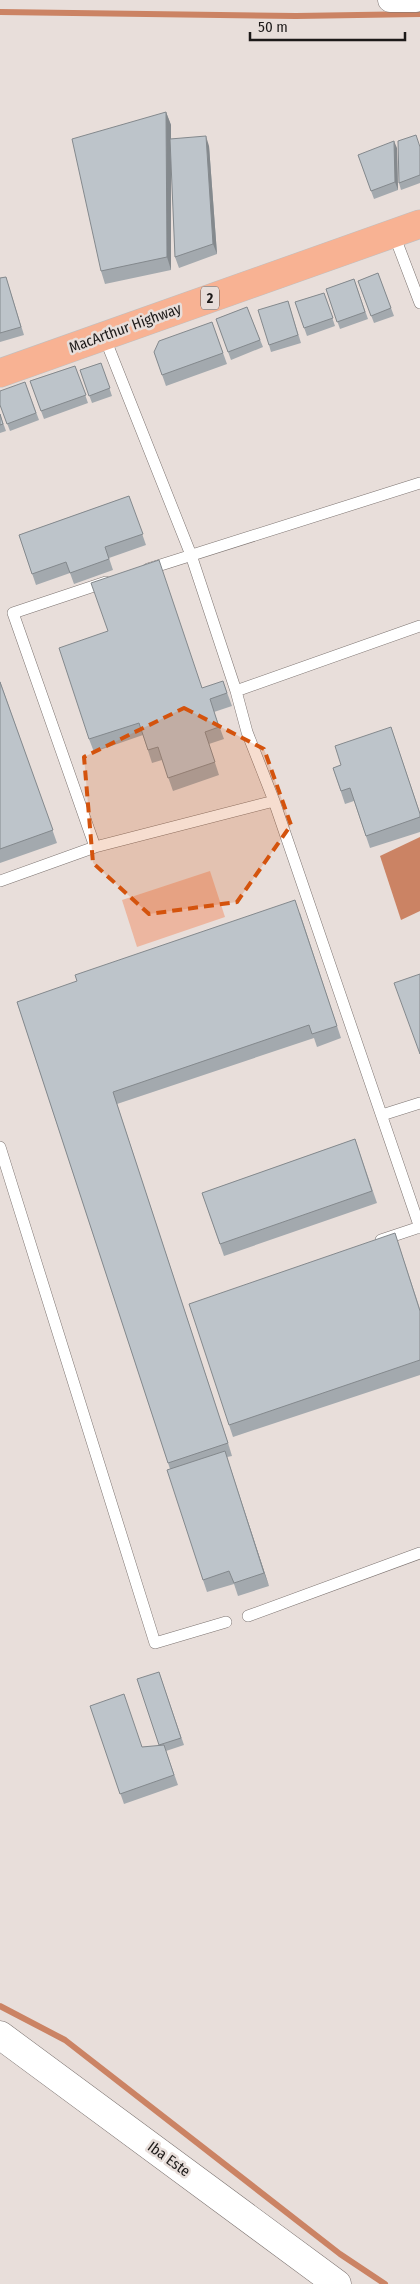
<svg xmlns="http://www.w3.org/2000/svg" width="420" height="2284" font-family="'Fira Sans Condensed',sans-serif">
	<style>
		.green { fill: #ecb6a0 }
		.water { fill: #cb8364 }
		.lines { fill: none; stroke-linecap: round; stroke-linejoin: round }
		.stream { stroke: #cb8364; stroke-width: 6 }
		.service-casing { stroke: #7d7471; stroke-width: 12 }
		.minor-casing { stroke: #7d7471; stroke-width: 25 }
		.tertiary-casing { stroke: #7d7471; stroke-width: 29 }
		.trunk-casing { stroke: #c0bfbf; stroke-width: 29 }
		.service { stroke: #fff; stroke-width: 11 }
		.minor { stroke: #fff; stroke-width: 24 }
		.tertiary { stroke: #fff; stroke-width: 28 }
		.trunk { stroke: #f8b293; stroke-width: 28 }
		.wall { fill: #a3a9ae }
		.shaded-wall { fill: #84898d }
		.building { fill: #bdc4ca; stroke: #84898d }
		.marked { fill: #d4530d; fill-opacity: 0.2; stroke: #d4530d; stroke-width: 4; stroke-dasharray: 10 6; stroke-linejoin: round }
		.labels { text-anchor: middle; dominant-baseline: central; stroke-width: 5; stroke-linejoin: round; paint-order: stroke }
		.shield { fill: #e8deda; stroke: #5a5553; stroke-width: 1 }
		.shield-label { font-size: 14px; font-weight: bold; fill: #1d1a19 }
		.street-label { font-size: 15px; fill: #1d1a19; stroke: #e8deda }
	</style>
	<rect width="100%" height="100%" fill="#e8deda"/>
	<path class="green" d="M210,871L225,917L137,947L122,900Z"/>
	<path class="water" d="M420,837V911L401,920L380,856Z"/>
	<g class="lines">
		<path class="stream" d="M0,12L296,16L420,14
			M0,2006L65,2040L340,2254L385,2284"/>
		<defs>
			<path id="service" d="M393,232L420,303
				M104,336L191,555L236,691L247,732L274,801L420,1228
				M148,569L420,483
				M106,582L13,613L95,847L274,801
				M236,691L420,626
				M0,881L95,847
				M382,1115L420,1103
				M0,1147L155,1643L226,1622
				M381,1240L420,1227
				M248,1616L420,1553"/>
			<path id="minor" d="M390,0H416"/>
			<path id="tertiary" d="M0,2035L337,2284"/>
			<path id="trunk" d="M0,373L420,224"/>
		</defs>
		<use href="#service" class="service-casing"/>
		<use href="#minor" class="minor-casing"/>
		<use href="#tertiary" class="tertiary-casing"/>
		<use href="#trunk" class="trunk-casing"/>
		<use href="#service" class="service"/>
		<use href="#minor" class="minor"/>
		<use href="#tertiary" class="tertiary"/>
		<use href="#trunk" class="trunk"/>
	</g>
	<path class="wall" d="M166,112L171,125V139L209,146L217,254L179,268L175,257L171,156V270L105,284L101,271Z
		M420,146V183L401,190L399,183Z
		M397,148L398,190L374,199L358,155Z
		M378,273L394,316L374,323L358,281Z
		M6,277L24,335L0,342V278Z
		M354,279L368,319L340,329L326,289Z
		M324,293L335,326L307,336L295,302Z
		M288,301L301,343L271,352L269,345Z
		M247,307L263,347L231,360L216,319Z
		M212,322L227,364L166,386L154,352Z
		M101,363L112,396L92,403L80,370Z
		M75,366L88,403L44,419L30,381Z
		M25,382L39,420L10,431L0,405Z
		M0,414L6,431L0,433Z
		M129,496L146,545L109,558L113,570L74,584L70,573L36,585L19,535Z
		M0,681L57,843L0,863Z
		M225,687L232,706L214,712L224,739L209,744L219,775L173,791L162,760L152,763L143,735L94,752L89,739L202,688Z
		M391,727L420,813V832L370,848L354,801L345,804L333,768L341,765Z
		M300,913L341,1038L317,1047L314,1038L117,1104L232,1456L227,1457L269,1586L238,1596L234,1584L207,1592L203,1580L170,1469L17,1002Z
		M355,1139L377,1203L224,1256L202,1193Z
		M395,1233L420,1309V1375L233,1437L229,1425Z
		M159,1672L184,1745L166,1751L178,1785L124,1804L90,1706L142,1747L159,1746Z"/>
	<path class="shaded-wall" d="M166,112L171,125V270L167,257Z
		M206,136L209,146L217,254L213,244Z
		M394,141L397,148L398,190L395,182Z
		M113,1092L117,1104L232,1456L228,1443Z
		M225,1451L229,1464L269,1586L264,1573Z"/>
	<path class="building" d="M166,112L167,257L101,271L72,139Z
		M416,135L420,147V175L399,183L398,141Z
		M206,136L213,244L175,257L170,139Z
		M394,141L395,182L371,191L358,155Z
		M378,273L391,308L371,316L358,281Z
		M6,277L21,327L0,333V278Z
		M354,279L365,312L337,322L326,289Z
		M324,293L333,318L304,328L295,302Z
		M288,301L298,335L269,345L258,310Z
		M247,307L260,340L228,352L216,319Z
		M212,322L223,353L162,375L154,352L159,341Z
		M101,363L110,388L89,396L80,370Z
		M75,366L86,395L41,411L30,381Z
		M25,382L36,413L7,424L0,405V391Z
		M0,414L3,424L0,425Z
		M129,496L143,534L105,547L109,559L70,573L66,562L32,574L19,535Z
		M159,560L202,688L223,681L227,693L210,699L219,727L205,732L215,762L168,778L158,747L148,750L139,723L89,739L59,648L108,631L91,583Z
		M0,682L53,830L0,849Z
		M391,727L420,814V817L366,836L350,788L341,791L333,768L341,765L335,746Z
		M295,900L337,1026L312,1034L309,1025L113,1092L228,1443L168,1463L17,1002L77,981L75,975Z
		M420,974V1054L394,983Z
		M355,1139L372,1191L220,1244L202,1193Z
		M395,1233L420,1311V1360L229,1425L189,1304Z
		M225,1451L264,1573L234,1583L229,1571L203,1580L167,1470Z
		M159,1672L181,1738L159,1745L137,1679Z
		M124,1694L142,1747L164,1745L174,1775L120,1794L90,1706Z"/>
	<path class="marked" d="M184,708L264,749L291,825L237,902L149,914L93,863L84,757Z"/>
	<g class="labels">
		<rect class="shield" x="201" y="286.5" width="18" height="23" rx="4"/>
		<g class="shield-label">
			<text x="210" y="298">2</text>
		</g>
		<g class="street-label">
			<text transform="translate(125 328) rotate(-20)">MacArthur Highway</text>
			<text transform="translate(169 2159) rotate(36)">Iba Este</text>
		</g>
	</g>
	<path d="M250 32v8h155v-8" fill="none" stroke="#1d1a19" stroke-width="2.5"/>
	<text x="258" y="32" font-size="15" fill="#1d1a19" stroke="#e8deda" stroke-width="4" paint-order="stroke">50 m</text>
</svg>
